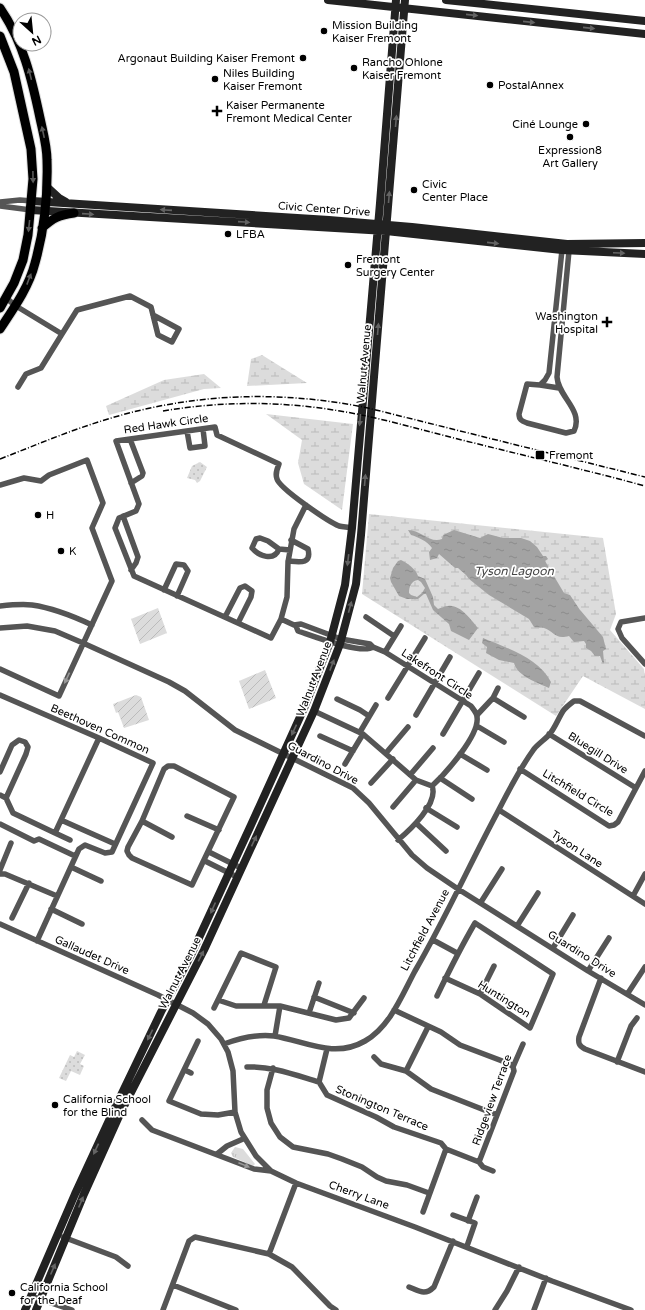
<svg xmlns="http://www.w3.org/2000/svg" width="645" height="1310" font-family="'Varela Round',sans-serif">
	<style>
		.grass { fill: url(#grass-tufts) }
		.wetland { fill: url(#wetland-marsh) }
		.park { fill: url(#park-dots) }
		.garden { fill: url(#garden-furrows) }
		.water { fill: url(#water-ripples); fill-rule: evenodd }
		.lines { fill: none; stroke-linecap: round; stroke-linejoin: round }
		.primary-casing { stroke: #dbdbdb; stroke-width: 11 }
		.street { stroke: #555; stroke-width: 5.5 }
		.secondary { stroke: #222; stroke-width: 8 }
		.primary { stroke: #000; stroke-width: 9 }
		.rail { stroke: #000; stroke-width: 1.5; stroke-dasharray: 6 2 1 2; stroke-linecap: butt }
		.oneway { fill: #646464 }
		.oneway2 { fill: #595959 }
		.oneway3 { fill: #999 }
		.poi-dot { fill: #000; stroke: #fff; stroke-width: 1.5 }
		.labels { text-anchor: middle; dominant-baseline: central; stroke-width: 3.5; stroke-linejoin: round; paint-order: stroke }
		.poi-label { font-size: 11px; fill: #000; stroke: #fff; text-anchor: start }
		.street-label { font-size: 11px; fill: #000; stroke: #fff }
		.water-label { font-size: 12px; font-style: italic; fill: #444; stroke: #fff }
	</style>
	<defs>
		<pattern id="grass-tufts" width="24" height="20" patternUnits="userSpaceOnUse"><rect width="24" height="20" fill="#dcdcdc"/><path d="M3 7l-1-3M5 7V3M7 7l1-3M15 17l-1-3M17 17v-4M19 17l1-3" fill="none" stroke="#bbb"/></pattern>
		<pattern id="wetland-marsh" width="20" height="14" patternUnits="userSpaceOnUse"><rect width="20" height="14" fill="#dcdcdc"/><path d="M1 5h8M5 5V1M11 12h8M15 12V8" fill="none" stroke="#bbb"/></pattern>
		<pattern id="park-dots" width="8" height="8" patternUnits="userSpaceOnUse"><rect width="8" height="8" fill="#dcdcdc"/><path d="M2 2h.1M6 6h.1" fill="none" stroke="#bbb" stroke-width="1.8" stroke-linecap="round"/></pattern>
		<pattern id="garden-furrows" width="10" height="10" patternUnits="userSpaceOnUse"><rect width="10" height="10" fill="#dcdcdc"/><path d="M-1 1l2-2M0 10L10 0M9 11l2-2" fill="none" stroke="#bbb"/></pattern>
		<pattern id="water-ripples" width="26" height="14" patternUnits="userSpaceOnUse"><rect width="26" height="14" fill="#a3a3a3"/><path d="M2 4q2-2 4 0t4 0M15 11q2-2 4 0t4 0" fill="none" stroke="#8b8b8b"/></pattern>
	</defs>
	<rect width="100%" height="100%" fill="#fff"/>
	<path class="grass" d="M235,1147L243,1149L255,1164L253,1166L233,1157L231,1153Z"/>
	<path class="wetland" d="M262,355L307,383L247,386L251,359Z
		M204,374L221,388L204,389L109,415L106,406L164,380Z
		M266,414L353,424L342,510L304,484L298,463L302,440Z
		M369,514L603,538L616,614L610,630L644,669L645,676V709L583,676L556,716L362,594Z"/>
	<path class="park" d="M200,462L207,467L200,481L197,483L195,480L187,478L192,466Z
		M77,1051L85,1055L80,1064L84,1066L80,1075L71,1071L66,1081L59,1078L70,1055L74,1057Z"/>
	<path class="garden" d="M158,608L167,633L140,644L131,619Z
		M265,670L276,698L249,709L239,681Z
		M136,695L141,697L149,720L124,728L118,712L116,713L113,704Z"/>
	<path class="water" d="M408,530C421,530 430,544 442,539L443,535L454,530L480,538L488,534L503,538H521L530,541L537,547L543,556H546L548,559L545,561L564,593L570,595L580,610L581,611L603,637L606,649L603,651L604,662L603,664L600,656H595L591,651L586,648V644L584,641L574,642L569,636C555,640 555,632 544,628C541,627 537,628 534,627L529,619L489,595L469,579L466,575L458,568H455L439,554L437,558L430,560L429,552L432,548C427,541 418,537 411,535Z
		M401,560C407,563 416,569 418,576L425,579L433,597L434,605L438,609C441,608 445,606 448,606C460,604 471,620 478,628L469,640L451,631L449,624L433,610L426,594H424L418,599H407L399,596L391,582L390,578L393,568L398,561ZM418,580L421,582L425,588L422,593L417,597L411,595L409,593C409,587 411,581 418,580Z
		M483,638C507,648 539,658 551,682L549,688C538,683 517,676 514,663L499,660L486,653L487,647L482,643Z"/>
	<g class="lines">
		<defs>
			<path id="primary" d="M0,8C23,41 32,80 40,118C43,132 47,146 47,160C48,193 44,231 35,263C29,287 14,308 0,329
				M0,36L14,72L31,149L33,179L28,235L23,260L14,283L0,308
				M42,228C53,218 59,215 74,213"/>
		</defs>
		<use href="#primary" class="primary-casing"/>
		<path class="street" d="M0,202L20,200L32,201
			M0,206L31,210
			M567,244L569,251L557,377C558,397 584,410 574,431L566,433L527,423C522,421 519,420 519,414L527,384L540,385L545,380L549,373L562,250Z
			M6,298L16,306L62,334L77,310L130,296L151,307L158,335L172,342L179,329L153,315
			M540,385L559,388
			M18,387L26,374L41,368L62,334
			M187,431L190,448L205,446L203,429
			M130,439L143,473L142,476L131,483
			M0,485L24,478L41,481L49,475L87,460L103,503L92,528L112,581L59,696L0,669
			M306,505L294,529L288,562L287,597L281,619L271,638L134,576L115,528L119,518L136,511L139,504L116,441L215,427L217,435L279,464C277,469 275,474 277,479C280,489 329,522 339,526C343,527 348,527 352,528
			M123,516L138,557L136,563L131,570
			M279,549L268,541L260,538L256,539L252,548C259,556 274,562 279,549L290,550
			M288,561C299,562 312,565 308,549L291,540
			M164,590L176,564L184,565L188,571L177,596
			M0,606C10,605 22,604 32,605C53,608 73,616 92,625
			M225,617L240,588L245,586L252,591L251,597L238,623
			M366,617L394,636
			M645,618L621,622L618,629L622,638L645,664
			M281,619L294,625L301,624L341,639L370,644L373,647L385,652L471,706C473,709 477,713 477,717C480,735 445,774 432,786L416,780L363,734L314,711
			M296,626L298,631C313,636 362,655 373,647
			M0,628L27,626L55,631L83,643L169,682L185,691L235,730L353,788L369,803L412,855L427,868L458,889L588,971L645,1005
			M385,652L401,626
			M0,695L99,738L153,763L112,852L105,853L85,845L79,849L37,941
			M388,698L425,638
			M493,698L524,717
			M337,699L360,710L369,716
			M416,715L450,657
			M477,715L493,698L498,688
			M477,726L504,742
			M360,732L376,705
			M443,734L479,673
			M549,734L636,788
			M320,736L353,751
			M386,753L408,727
			M460,754L487,770
			M345,764L363,734
			M168,766H174L234,797L192,885L132,858L129,855L127,851L128,847L142,821L164,769Z
			M520,769L609,826L614,825L618,822L645,771
			M0,772L12,745L19,740L25,742L28,747L26,754L6,798
			M410,775L433,748
			M440,778L472,799
			M371,783L393,759
			M0,795L6,798L13,813L55,833L99,738
			M393,807L416,780
			M426,808L457,827
			M499,810L645,904
			M187,816L219,830
			M61,820L115,844
			M142,821L172,837
			M0,824L34,841L39,839L75,856
			M417,824L446,851
			M55,833L70,840
			M398,840C410,830 439,803 432,786
			M209,852L241,868
			M205,861L237,877
			M71,867L101,881
			M0,870L11,843
			M0,874H5L57,896
			M633,896L645,874
			M481,902L502,869
			M51,909L82,924
			M12,918L29,883
			M0,924L158,995L193,1013L208,1024L221,1039L228,1052L233,1071L235,1112L241,1132L256,1156L271,1171L296,1183L415,1227L552,1281L631,1310
			M517,926L538,893
			M433,940L457,953
			M553,948L573,915
			M588,971L609,938
			M601,978L579,1037C578,1043 579,1046 585,1049L645,1072
			M628,993L645,967
			M480,994L494,966
			M437,996C449,971 461,947 475,923L553,974L530,1028L480,994L445,978
			M314,997L354,1013
			M218,1000L236,1006H280L336,1020L349,1018L364,998
			M214,1008L241,953L276,967L264,1005
			M394,1010L441,1032L460,1045L510,1064L513,1067
			M309,1013L319,983
			M275,1036L280,1006
			M198,1041L169,1101L201,1114L218,1115L235,1112
			M224,1044C240,1038 256,1034 274,1036C305,1041 334,1059 365,1041C390,1027 402,995 415,971C444,921 468,868 495,817C507,794 518,771 534,749C538,744 544,740 549,735C555,728 558,719 563,711C566,707 570,704 574,701H580L645,736
			M327,1049L319,1082L327,1095L376,1117L394,1127L441,1143L446,1149L479,1162L483,1167L493,1171
			M374,1057L381,1064L406,1071L431,1089L497,1115
			M617,1062L631,1026L637,1018
			M247,1067C272,1066 295,1075 319,1082
			M273,1068L267,1090V1108L271,1123L280,1137L293,1147L328,1154L342,1159L362,1167L377,1177L386,1181L407,1185L429,1193
			M185,1070L191,1073
			M406,1071L428,1027
			M142,1120L152,1130L254,1169L271,1171
			M217,1154L227,1146L243,1139
			M479,1162L514,1071L513,1067L523,1044
			M423,1212L446,1149
			M453,1215L475,1223L467,1246
			M468,1221L477,1197
			M63,1237L116,1257L128,1266
			M269,1254L296,1183
			M173,1285L236,1310
			M409,1287C419,1291 425,1296 434,1287L453,1241
			M31,1296L72,1310
			M163,1310L189,1241L195,1237L269,1254L292,1267L330,1306L336,1310
			M495,1310L507,1291L519,1267
			M534,1310L546,1278"/>
		<path class="secondary" d="M328,0L645,34
			M446,0L645,21
			M47,187L59,198L66,202
			M32,201L329,220L412,227L567,244L645,243
			M31,210L386,231L562,250L645,254
			M25,1310L75,1194L112,1114L161,1012L191,955L251,825L305,706L330,642L345,585L352,528L380,203L396,0
			M36,1310L84,1194L120,1114L204,950L314,711L340,644L356,584L361,535L405,0"/>
		<use href="#primary" class="primary"/>
		<path class="rail" d="M163,411C222,401 281,401 340,411C383,418 424,431 466,441C526,456 586,470 645,486
			M0,459C36,445 71,430 108,419C193,393 281,390 368,408L645,477"/>
	</g>
	<defs><path id="oneway-solid" d="M-6-.8H1V-3.2L6.5 0L1 3.2V.8H-6Z"/></defs>
	<g class="oneway">
		<use href="#oneway-solid" transform="translate(472 15) rotate(6)"/>
		<use href="#oneway-solid" transform="translate(529 22) rotate(6)"/>
		<use href="#oneway-solid" transform="translate(589 28) rotate(6)"/>
		<use href="#oneway-solid" transform="translate(396 121) rotate(-85)"/>
		<use href="#oneway-solid" transform="translate(389 197) rotate(-85)"/>
		<use href="#oneway-solid" transform="translate(166 210) rotate(-176)"/>
		<use href="#oneway-solid" transform="translate(88 214) rotate(4)"/>
		<use href="#oneway-solid" transform="translate(244 222) rotate(4)"/>
		<use href="#oneway-solid" transform="translate(493 243) rotate(6)"/>
		<use href="#oneway-solid" transform="translate(619 253) rotate(2)"/>
		<use href="#oneway-solid" transform="translate(378 329) rotate(-85)"/>
		<use href="#oneway-solid" transform="translate(360 420) rotate(95)"/>
		<use href="#oneway-solid" transform="translate(365 480) rotate(-85)"/>
		<use href="#oneway-solid" transform="translate(348 560) rotate(97)"/>
		<use href="#oneway-solid" transform="translate(350 607) rotate(-75)"/>
		<use href="#oneway-solid" transform="translate(332 665) rotate(-69)"/>
		<use href="#oneway-solid" transform="translate(294 730) rotate(115)"/>
		<use href="#oneway-solid" transform="translate(254 841) rotate(-65)"/>
		<use href="#oneway-solid" transform="translate(213 908) rotate(114)"/>
		<use href="#oneway-solid" transform="translate(201 956) rotate(-63)"/>
		<use href="#oneway-solid" transform="translate(150 1035) rotate(116)"/>
		<use href="#oneway-solid" transform="translate(96 1149) rotate(115)"/>
		<use href="#oneway-solid" transform="translate(81 1202) rotate(-67)"/>
		<use href="#oneway-solid" transform="translate(53 1269) rotate(-67)"/>
	</g>
	<g class="oneway2">
		<use href="#oneway-solid" transform="translate(30 74) rotate(-104)"/>
		<use href="#oneway-solid" transform="translate(43 132) rotate(-102)"/>
		<use href="#oneway-solid" transform="translate(33 177) rotate(89)"/>
		<use href="#oneway-solid" transform="translate(29 226) rotate(96)"/>
		<use href="#oneway-solid" transform="translate(29 279) rotate(-69)"/>
	</g>
	<g class="oneway3">
		<use href="#oneway-solid" transform="translate(67 678) rotate(115)"/>
		<use href="#oneway-solid" transform="translate(244 1165) rotate(22)"/>
	</g>
	<g class="poi-dot">
		<circle cx="324" cy="31" r="4"/>
		<circle cx="303" cy="58" r="4"/>
		<circle cx="354" cy="68" r="4"/>
		<circle cx="215" cy="79" r="4"/>
		<circle cx="490" cy="85" r="4"/>
		<path d="M215 105h4v4h4v4h-4v4h-4v-4h-4v-4h4z"/>
		<circle cx="586" cy="124" r="4"/>
		<circle cx="570" cy="137" r="4"/>
		<circle cx="414" cy="190" r="4"/>
		<circle cx="228" cy="234" r="4"/>
		<circle cx="348" cy="265" r="4"/>
		<path d="M605 316h4v4h4v4h-4v4h-4v-4h-4v-4h4z"/>
		<rect x="535" y="450" width="10" height="10" rx="2"/>
		<circle cx="38" cy="515" r="4"/>
		<circle cx="61" cy="551" r="4"/>
		<circle cx="55" cy="1105" r="4"/>
		<circle cx="12" cy="1293" r="4"/>
	</g>
	<g class="labels">
		<g class="poi-label">
			<text x="332" y="25">Mission Building<tspan x="332" dy="13">Kaiser Fremont</tspan></text>
			<text x="295" y="58" text-anchor="end">Argonaut Building Kaiser Fremont</text>
			<text x="362" y="62">Rancho Ohlone<tspan x="362" dy="13">Kaiser Fremont</tspan></text>
			<text x="223" y="73">Niles Building<tspan x="223" dy="13">Kaiser Fremont</tspan></text>
			<text x="498" y="85">PostalAnnex</text>
			<text x="226" y="105">Kaiser Permanente<tspan x="226" dy="13">Fremont Medical Center</tspan></text>
			<text x="578" y="124" text-anchor="end">Ciné Lounge</text>
			<text x="570" y="150" text-anchor="middle">Expression8<tspan x="570" dy="13">Art Gallery</tspan></text>
			<text x="422" y="184">Civic<tspan x="422" dy="13">Center Place</tspan></text>
			<text x="236" y="234">LFBA</text>
			<text x="356" y="259">Fremont<tspan x="356" dy="13">Surgery Center</tspan></text>
			<text x="598" y="316" text-anchor="end">Washington<tspan x="598" dy="13">Hospital</tspan></text>
			<text x="549" y="455">Fremont</text>
			<text x="46" y="515">H</text>
			<text x="69" y="551">K</text>
			<text x="63" y="1099">California School<tspan x="63" dy="13">for the Blind</tspan></text>
			<text x="20" y="1287">California School<tspan x="20" dy="13">for the Deaf</tspan></text>
		</g>
		<g class="street-label">
			<text transform="translate(324 209) rotate(4)">Civic Center Drive</text>
			<text transform="translate(364 364) rotate(-85)">Walnut Avenue</text>
			<text transform="translate(166 424) rotate(-8)">Red Hawk Circle</text>
			<text transform="translate(437 674) rotate(33)">Lakefront Circle</text>
			<text transform="translate(314 679) rotate(-69)">Walnut Avenue</text>
			<text transform="translate(100 729) rotate(24)">Beethoven Common</text>
			<text transform="translate(598 753) rotate(32)">Bluegill Drive</text>
			<text transform="translate(323 763) rotate(28)">Guardino Drive</text>
			<text transform="translate(578 793) rotate(31)">Litchfield Circle</text>
			<text transform="translate(577 849) rotate(33)">Tyson Lane</text>
			<text transform="translate(425 930) rotate(-62)">Litchfield Avenue</text>
			<text transform="translate(582 954) rotate(32)">Guardino Drive</text>
			<text transform="translate(92 955) rotate(24)">Gallaudet Drive</text>
			<text transform="translate(180 973) rotate(-63)">Walnut Avenue</text>
			<text transform="translate(504 999) rotate(32)">Huntington</text>
			<text transform="translate(492 1100) rotate(-70)">Ridgeview Terrace</text>
			<text transform="translate(382 1108) rotate(23)">Stonington Terrace</text>
			<text transform="translate(359 1195) rotate(20)">Cherry Lane</text>
		</g>
		<g class="water-label">
			<text x="514" y="571">Tyson Lagoon</text>
		</g>
	</g>
	<g transform="translate(32 32) rotate(153)"><circle r="19" fill="#ffffff" stroke="#999999"/>
	<path d="M0-3L7 15L0 10L-7 15Z" fill="#000000"/>
	<text y="-6" font-size="11" font-weight="bold" text-anchor="middle" fill="#000000">N</text>
	</g>
</svg>
